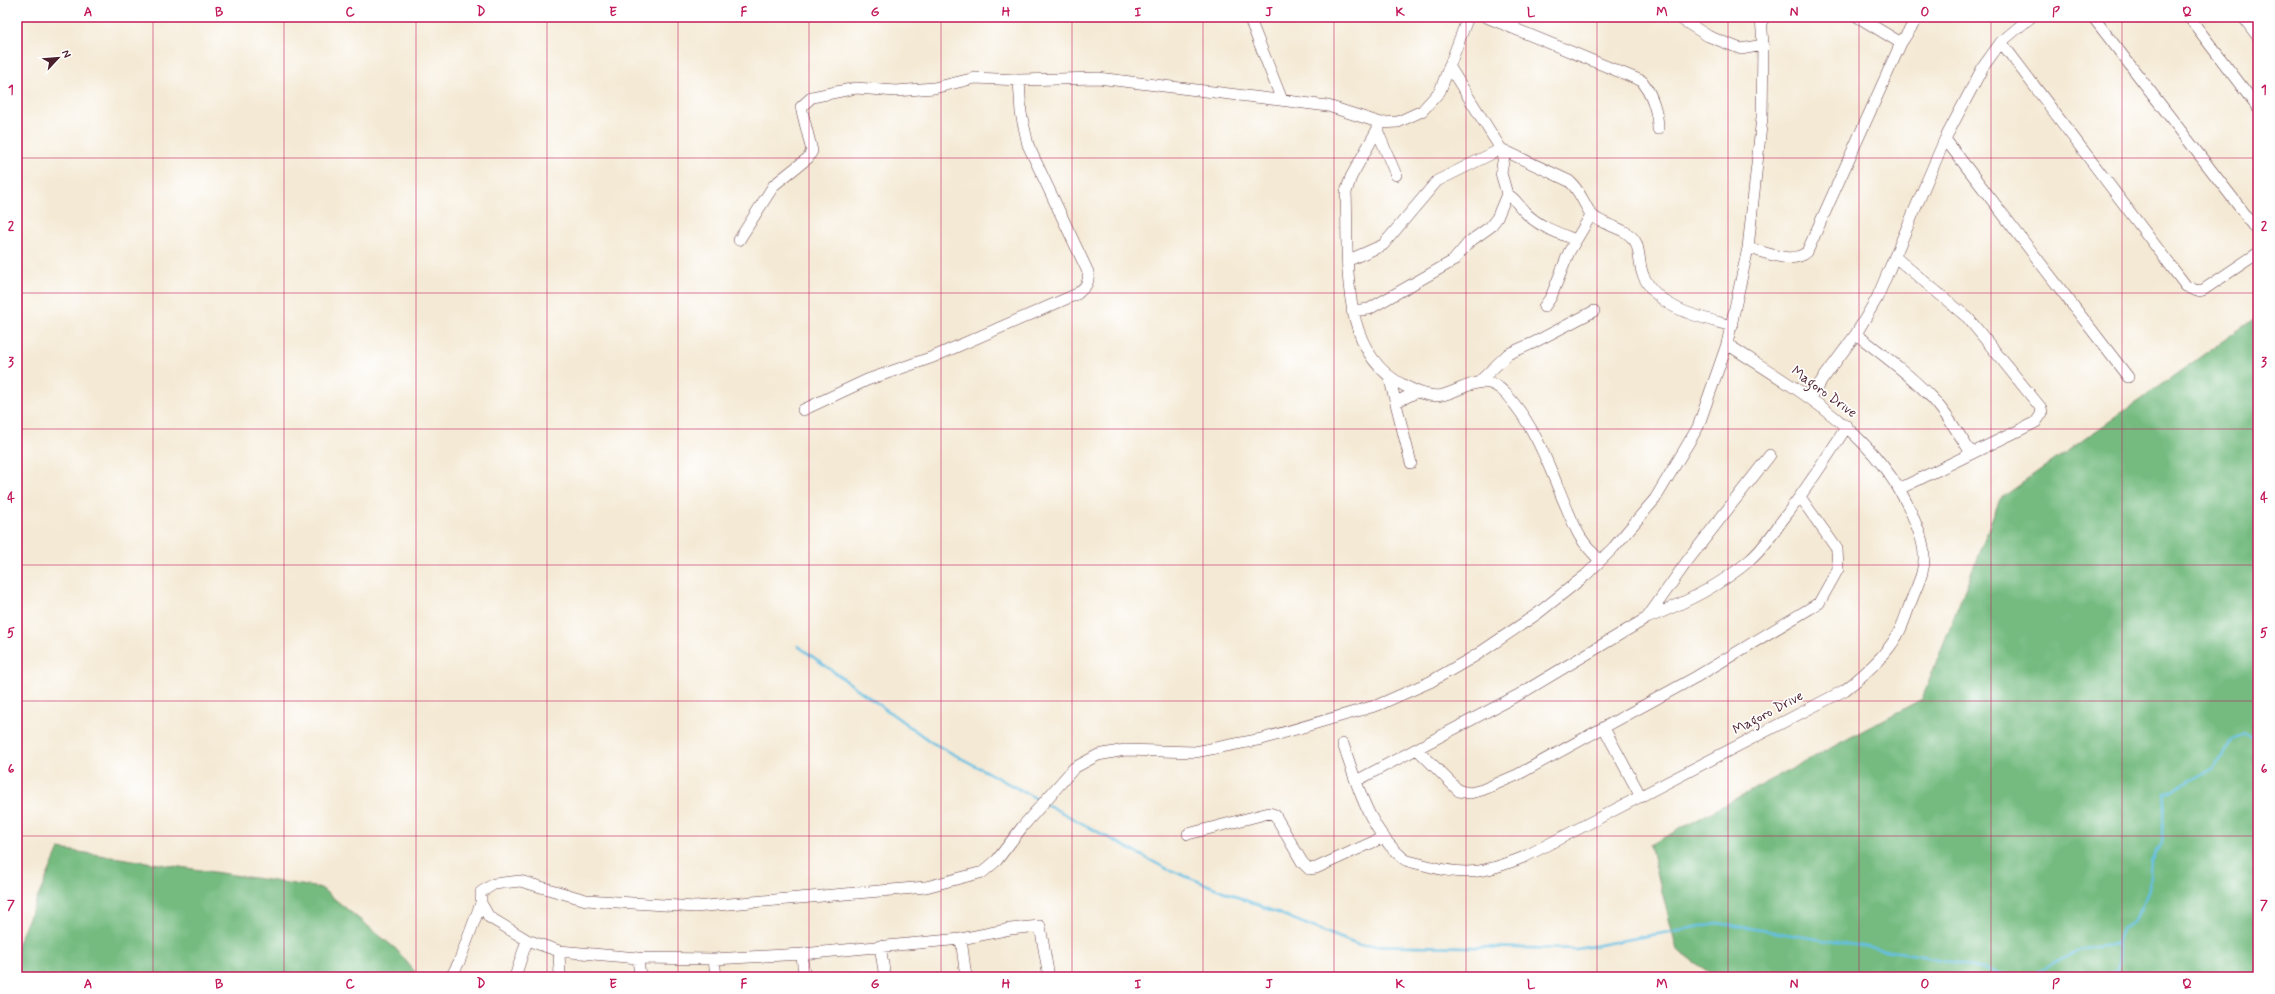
<svg xmlns="http://www.w3.org/2000/svg" width="2275" height="994" font-family="Mynerve,sans-serif">
	<style>
		.forest { fill: #74bb80; stroke: #5f6d56 }
		.lines { fill: none; stroke-linecap: round; stroke-linejoin: round }
		.stream { stroke: #65bfe3; stroke-width: 2.5 }
		.minor-casing { stroke: #643d44; stroke-width: 12 }
		.minor { stroke: #fff; stroke-width: 11 }
		.grid { fill: none; stroke: #c2185b; stroke-width: 1; stroke-opacity: 0.55 }
		.labels { text-anchor: middle; dominant-baseline: central; stroke-width: 3.5; stroke-linejoin: round; paint-order: stroke }
		.street-label { font-size: 14px; fill: #4a1f2b; stroke: #fff }
		.neatline { fill: none; stroke: #c2185b; stroke-width: 1.5 }
		.grid-label { font-size: 13px; text-anchor: middle; font-weight: bold; fill: #c2185b }
	</style>
	<rect width="100%" height="100%" fill="#fff"/>
	<filter id="ink" filterUnits="userSpaceOnUse"><feTurbulence type="fractalNoise" baseFrequency=".025" numOctaves="2"/><feDisplacementMap in="SourceGraphic" scale="8" xChannelSelector="R" yChannelSelector="G"/><feConvolveMatrix kernelMatrix="1 2 1 2 8 2 1 2 1" color-interpolation-filters="sRGB"/></filter>
	<filter id="wash" filterUnits="userSpaceOnUse"><feTurbulence type="fractalNoise" baseFrequency=".012" numOctaves="4" result="noise"/><feDisplacementMap in="SourceGraphic" scale="16" xChannelSelector="R" yChannelSelector="G"/><feGaussianBlur stdDeviation="0.9" result="paint"/><feColorMatrix in="noise" values="0 0 0 0 0 0 0 0 0 0 0 0 0 0 0 0 0 1.4 0 .05"/><feComposite in="paint" operator="in"/></filter>
	<g filter="url(#wash)">
		<rect width="100%" height="100%" fill="#f4e9d4"/>
		<path class="forest" d="M2258,316V977H1716L1677,950L1650,845L1922,699L2000,499Z
			M59,849L321,888L396,949L419,977H17V945Z"/>
		<g class="lines">
			<path class="stream" d="M798,646L931,742L1041,801
				M1046,804L1165,868L1358,945L1577,949L1717,923L1923,956L2018,977
				M2026,977L2083,949L2117,944
				M2106,977L2116,972L2120,962L2117,944L2122,928L2133,921L2142,908L2149,888L2151,861L2161,843L2166,793L2213,769L2224,755L2232,740L2245,734L2258,741"/>
		</g>
	</g>
	<g filter="url(#ink)">
		<g class="lines">
			<defs>
				<path id="minor" d="M1249,17L1282,100
					M1486,17L1642,81C1652,94 1658,113 1658,129
					M1678,17L1708,36L1741,49L1763,45
					M1858,17L1901,43
					M2093,17L2258,231
					M2189,17L2258,108
					M2243,17L2258,37
					M1512,28L1517,17
					M2001,42L2186,286L2197,291L2203,290L2258,253
					M1449,66L1501,149L1569,181C1580,190 1583,203 1591,214C1601,226 1625,226 1635,241C1641,251 1638,266 1644,277C1660,310 1700,317 1732,326
					M1381,123L1351,177L1346,192C1349,256 1337,353 1405,386C1417,392 1430,398 1443,395C1467,388 1485,371 1506,394C1542,433 1555,487 1578,533C1583,543 1593,553 1600,561
					M1377,130L1396,175
					M1945,139L2128,377
					M1507,194C1516,199 1517,204 1524,211C1537,226 1558,233 1576,240
					M739,240L774,185L808,158L812,151L801,107L812,97L856,88L896,91L934,88L975,78L1019,80L1098,78L1328,106L1381,123L1398,122L1422,111L1440,91L1468,17
					M1748,248C1766,252 1792,265 1807,252L1901,43L1918,17
					M1895,257L1968,318L2041,408L2042,413L2036,422L1899,489
					M1349,260L1383,245L1437,181L1501,149
					M1544,307L1551,297L1569,252L1591,215
					M1352,311L1369,309L1453,261L1469,242L1490,227L1497,218L1507,194L1501,173L1505,151
					M1856,334C1882,354 1909,374 1932,398C1947,414 1959,434 1971,453
					M1389,376L1411,463
					M1479,382L1508,354L1533,343L1594,311
					M1809,398L1856,334L1877,298L1945,139L1983,67L2001,42L2031,17
					M1396,402L1417,392
					M803,410L867,380L933,357L1077,294C1085,287 1090,283 1088,272L1028,145L1021,113L1019,80
					M1647,618L1688,560L1770,455
					M1604,728L1641,797
					M1343,744C1357,784 1369,831 1404,859C1408,862 1418,863 1424,865C1466,877 1484,873 1524,857L1845,690C1864,675 1891,651 1901,628C1905,619 1908,609 1912,599C1917,586 1925,571 1924,556C1924,541 1916,524 1910,510C1873,430 1797,390 1727,344
					M1417,749L1459,791L1470,793L1482,790L1517,775L1696,677L1819,603L1838,569L1837,549L1800,497
					M1356,781L1520,694L1647,618C1683,604 1721,585 1750,560C1763,549 1772,535 1781,522C1805,491 1826,459 1847,426
					M1188,834L1269,813L1275,815L1302,862L1309,869L1316,868L1384,837
					M961,939L966,977
					M880,946L885,977
					M559,951L560,977
					M802,954L804,977
					M638,958L640,977
					M714,959L716,977
					M451,977L459,962L481,903
					M515,977L527,940
					M1049,977L1040,926L1010,929L961,939L802,954L714,959L638,958L559,951L527,940L489,917L481,903V892L494,884L520,881L586,900L695,907L926,887L983,872L997,860L1023,826L1074,768L1098,755L1125,750L1195,752L1262,739L1378,705L1430,682L1475,656L1537,614L1586,575L1614,547L1655,499L1698,427L1727,344L1748,248L1762,117L1763,45L1761,17"/>
			</defs>
			<use href="#minor" class="minor-casing"/>
			<use href="#minor" class="minor"/>
		</g>
	</g>
	<path class="grid" d="M153,17V977M284,17V977M416,17V977M547,17V977M678,17V977M809,17V977M941,17V977M1072,17V977M1203,17V977M1334,17V977M1466,17V977M1597,17V977M1728,17V977M1859,17V977M1991,17V977M2122,17V977M17,158H2258M17,293H2258M17,429H2258M17,565H2258M17,701H2258M17,836H2258"/>
	<g class="labels">
		<g class="street-label">
			<text transform="translate(1824 392) rotate(36)">Magoro Drive</text>
			<text transform="translate(1768 713) rotate(-28)">Magoro Drive</text>
		</g>
	</g>
	<rect width="2275" height="994" fill="none" stroke="#fff" stroke-width="44"/>
	<g transform="translate(58 58) rotate(64)" stroke="#ffffff" stroke-width="3" paint-order="stroke">
	<path d="M0-3L7 15L0 10L-7 15Z" fill="#4a1f2b"/>
	<text y="-6" font-size="11" font-weight="bold" text-anchor="middle" fill="#4a1f2b">N</text>
	</g>
	<rect x="22" y="22" width="2231" height="950" class="neatline"/>
	<g class="grid-label">
		<text x="88" y="16">A</text>
		<text x="219" y="16">B</text>
		<text x="350" y="16">C</text>
		<text x="481" y="16">D</text>
		<text x="613" y="16">E</text>
		<text x="744" y="16">F</text>
		<text x="875" y="16">G</text>
		<text x="1006" y="16">H</text>
		<text x="1138" y="16">I</text>
		<text x="1269" y="16">J</text>
		<text x="1400" y="16">K</text>
		<text x="1531" y="16">L</text>
		<text x="1662" y="16">M</text>
		<text x="1794" y="16">N</text>
		<text x="1925" y="16">O</text>
		<text x="2056" y="16">P</text>
		<text x="2187" y="16">Q</text>
		<text x="11" y="94">1</text>
		<text x="2264" y="94">1</text>
		<text x="11" y="230">2</text>
		<text x="2264" y="230">2</text>
		<text x="11" y="366">3</text>
		<text x="2264" y="366">3</text>
		<text x="11" y="502">4</text>
		<text x="2264" y="502">4</text>
		<text x="11" y="637">5</text>
		<text x="2264" y="637">5</text>
		<text x="11" y="773">6</text>
		<text x="2264" y="773">6</text>
		<text x="11" y="909">7</text>
		<text x="2264" y="909">7</text>
		<text x="88" y="988">A</text>
		<text x="219" y="988">B</text>
		<text x="350" y="988">C</text>
		<text x="481" y="988">D</text>
		<text x="613" y="988">E</text>
		<text x="744" y="988">F</text>
		<text x="875" y="988">G</text>
		<text x="1006" y="988">H</text>
		<text x="1138" y="988">I</text>
		<text x="1269" y="988">J</text>
		<text x="1400" y="988">K</text>
		<text x="1531" y="988">L</text>
		<text x="1662" y="988">M</text>
		<text x="1794" y="988">N</text>
		<text x="1925" y="988">O</text>
		<text x="2056" y="988">P</text>
		<text x="2187" y="988">Q</text>
	</g>
</svg>
